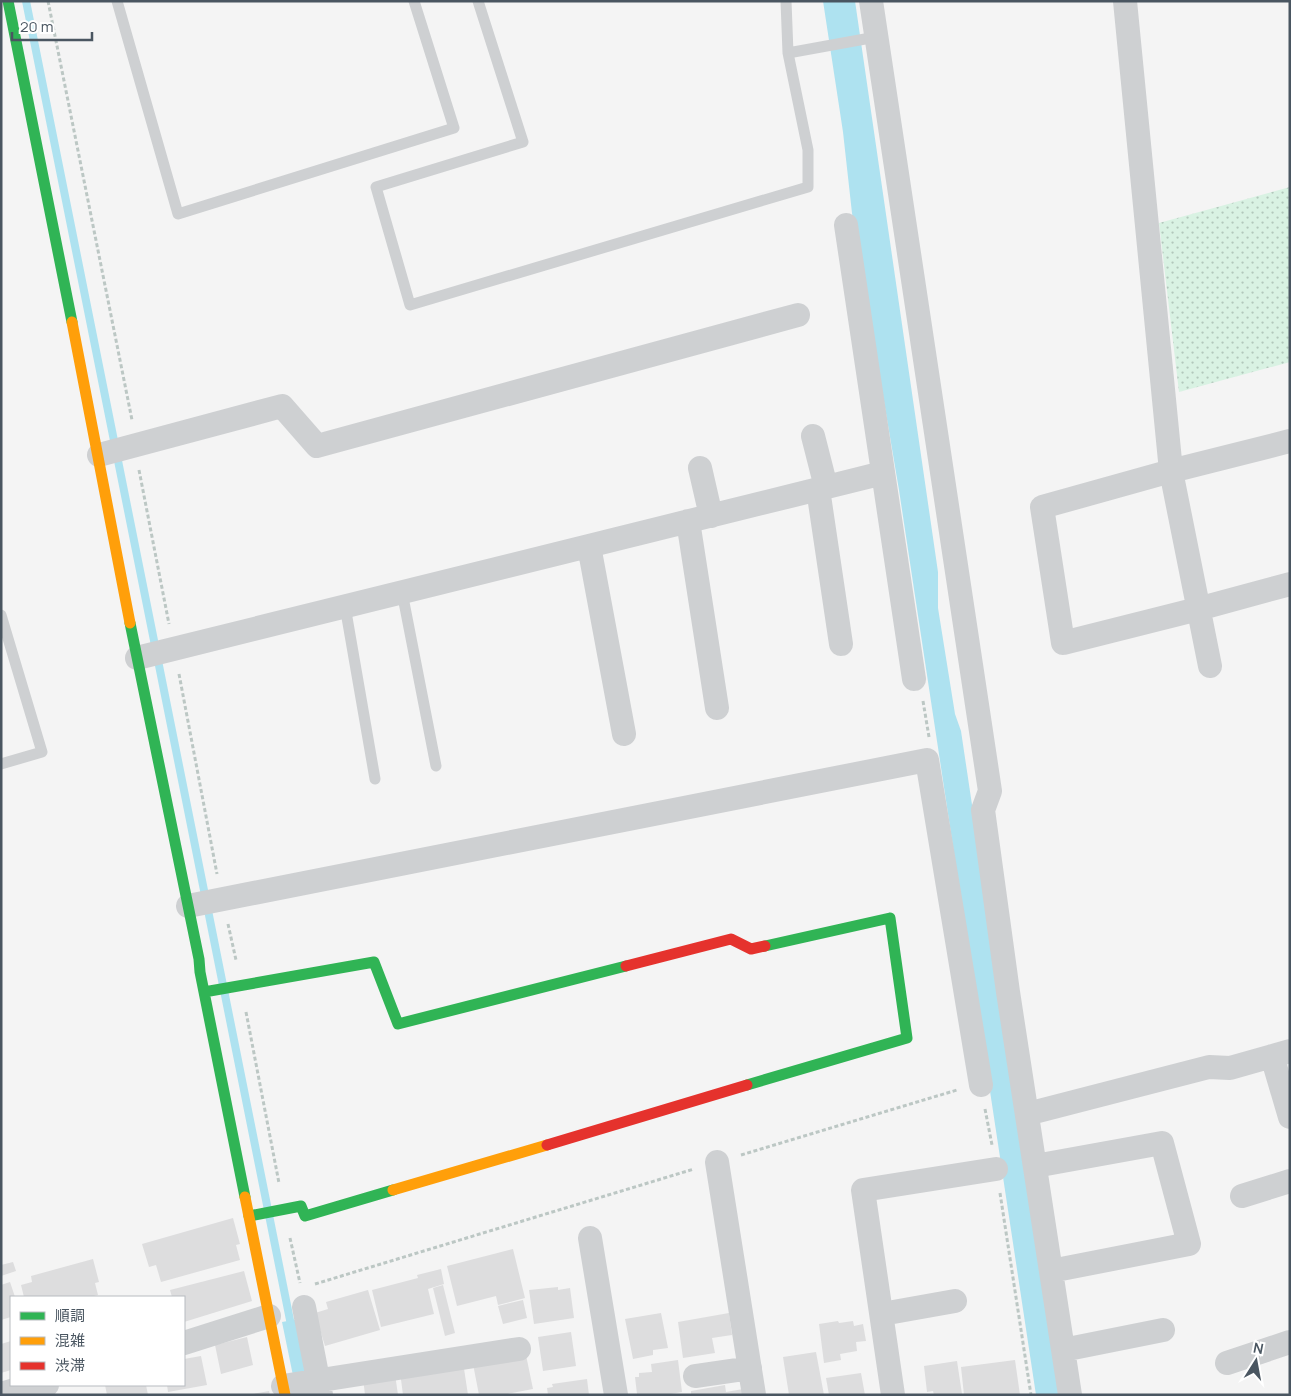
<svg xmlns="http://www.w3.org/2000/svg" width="1291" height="1396" font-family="Manrope,'Noto Sans JP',sans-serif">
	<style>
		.grass { fill: url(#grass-dots) }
		.water { fill: #aee2f0 }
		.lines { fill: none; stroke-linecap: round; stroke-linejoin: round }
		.stream { stroke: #aee2f0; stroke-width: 8 }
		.building { fill: #ddddde }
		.path { stroke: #bcc7c4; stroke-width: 3; stroke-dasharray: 4 2.5; stroke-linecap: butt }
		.lane { stroke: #ced0d2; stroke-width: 11 }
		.street { stroke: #ced0d2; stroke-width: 24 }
		.fast { stroke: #30b455; stroke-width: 11 }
		.slow { stroke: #ff9f0a; stroke-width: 11 }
		.jam { stroke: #e5322d; stroke-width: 11 }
	</style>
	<defs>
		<pattern id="grass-dots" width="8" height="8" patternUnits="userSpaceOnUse" patternTransform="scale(1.25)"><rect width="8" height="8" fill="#d9f2e3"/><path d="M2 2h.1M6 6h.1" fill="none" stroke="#b2c7bb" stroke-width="1.8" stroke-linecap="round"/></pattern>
	</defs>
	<rect width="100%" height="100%" fill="#f4f4f4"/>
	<path class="grass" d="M1290,187V362L1179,392L1159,223Z"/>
	<path class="water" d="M823,1H855L938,572V608L955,714L961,731L1060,1395H1036L899,490L852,213L843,132Z
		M299,1319L315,1395H297L282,1322Z"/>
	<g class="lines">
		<path class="stream" d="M26,1L292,1330"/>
	</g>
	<path class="building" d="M233,1218L240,1244L236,1245L240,1260L161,1282L156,1265L149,1267L142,1244Z
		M513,1249L525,1298L498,1305L496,1296L457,1306L447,1266Z
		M93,1259L99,1282L95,1283L98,1295L90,1297H24L21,1285L32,1282L31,1276Z
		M13,1262L16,1271L1,1276V1265Z
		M441,1269L444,1284L428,1289L434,1314L381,1327L372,1290L418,1278L417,1275Z
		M244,1271L252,1301L184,1322V1297H172L170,1290Z
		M10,1282L15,1297H11V1317L1,1320V1285Z
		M443,1285L455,1333L445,1336L433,1288Z
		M558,1287V1290L570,1288L574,1318L534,1324L529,1290Z
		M368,1290L380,1330L325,1346L315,1313L328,1309L326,1302Z
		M523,1300L527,1318L503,1324L498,1306Z
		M661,1313L668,1348L653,1350V1355L633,1359L625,1319Z
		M729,1313L732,1335L712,1338L715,1353L683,1358L678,1322Z
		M838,1321L839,1323L853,1321L854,1326L863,1324L866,1341L856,1342L857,1351L840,1354L841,1360L824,1363L819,1324Z
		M571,1332L576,1366L543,1371L538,1337Z
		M247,1337L253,1365L221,1374L215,1345Z
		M11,1341V1370L1,1373V1344Z
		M816,1352L824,1395H789L783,1357Z
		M526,1355L533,1389L502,1395H479L473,1364Z
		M201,1356L207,1385L168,1392L167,1385H184V1359Z
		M678,1360L682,1392L665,1395L637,1394L635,1377H639V1373L652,1372L651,1364Z
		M1015,1360L1020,1395H964L961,1367Z
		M957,1361L962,1394L934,1395L933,1391L927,1392L924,1366Z
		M463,1362L468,1395H403L400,1372Z
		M861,1373L865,1395H829L826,1378Z
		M395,1374L398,1395H365L363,1378Z
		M587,1379L589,1395H548L547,1388L553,1387L552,1384Z
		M105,1385H146L148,1395H107Z
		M725,1385L726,1392L743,1389L744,1395H691V1391Z
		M269,1391L270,1395H253V1394Z"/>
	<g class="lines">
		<path class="path" d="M48,1L132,420
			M139,470L169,624
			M179,674L217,874
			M923,701L929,737
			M228,924L236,960
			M246,1012L279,1183
			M985,1109L992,1145
			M741,1155L957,1090
			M1000,1193L1031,1395
			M290,1238L300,1283
			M315,1284L694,1169"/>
		<path class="lane" d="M117,1L178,214L454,128L414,1
			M478,1L523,142L376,187L410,305L808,187V150L788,53L786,1
			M788,53L876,37
			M402,592L436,766
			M345,606L375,779
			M1,615L42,752L1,764"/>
		<path class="street" d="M871,1L990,791L983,810L1008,992L1070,1395
			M1125,1L1171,471L1210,666
			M846,225L914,679
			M813,436L826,487
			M1290,441L1171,471L1042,507L1063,643L1198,609L1290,584
			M99,455L282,406L317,446L798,315
			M700,468L711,516
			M818,489L841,644
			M688,521L717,708
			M589,546L624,734
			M137,658L883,473
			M188,906L927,760L981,1085
			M1272,1056L1290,1117
			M1027,1114L1209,1067L1230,1068L1290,1051
			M717,1162L754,1395
			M1035,1166L1162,1143L1189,1244L1051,1271
			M1242,1196L1290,1181
			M590,1238L616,1395
			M304,1307L321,1395
			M882,1314L955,1301
			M184,1343L269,1316
			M1063,1350L1163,1330
			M1227,1363L1290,1342
			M695,1376L750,1368
			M283,1386L519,1349
			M1,1394L18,1389L31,1390L47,1385
			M893,1395L863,1190L996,1169"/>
		<path class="fast" d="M8,1L72,322
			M130,623L199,959L200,972L245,1197
			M204,992L374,962L398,1024L626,966
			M747,1085L907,1038L890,918L765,946
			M249,1216L301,1206L305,1216L393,1190"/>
		<path class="slow" d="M72,322L130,623
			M393,1190L547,1145
			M245,1197L285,1395"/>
		<path class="jam" d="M626,966L731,939L751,949L765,946
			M547,1145L747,1085"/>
	</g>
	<rect width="1291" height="1396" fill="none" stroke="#4a5661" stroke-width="5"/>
	<rect x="10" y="1296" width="175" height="90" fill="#ffffff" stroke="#b7bbc0"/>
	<rect x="20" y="1312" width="25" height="8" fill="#30b455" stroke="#b7bbc0"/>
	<text x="55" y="1321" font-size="15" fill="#4a5661">順調</text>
	<rect x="20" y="1337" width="25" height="8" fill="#ff9f0a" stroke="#b7bbc0"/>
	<text x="55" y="1346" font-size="15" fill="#4a5661">混雑</text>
	<rect x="20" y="1362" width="25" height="8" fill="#e5322d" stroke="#b7bbc0"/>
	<text x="55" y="1371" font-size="15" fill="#4a5661">渋滞</text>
	<g transform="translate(1256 1361) rotate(11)" stroke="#ffffff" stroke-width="4" paint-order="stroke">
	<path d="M0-4L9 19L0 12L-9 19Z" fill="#4a5661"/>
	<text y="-8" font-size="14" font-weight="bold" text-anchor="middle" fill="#4a5661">N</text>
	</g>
	<path d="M12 32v8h80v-8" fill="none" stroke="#4a5661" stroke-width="2.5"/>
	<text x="20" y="32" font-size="15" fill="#4a5661" stroke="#ffffff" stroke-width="4" paint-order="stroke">20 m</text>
</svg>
